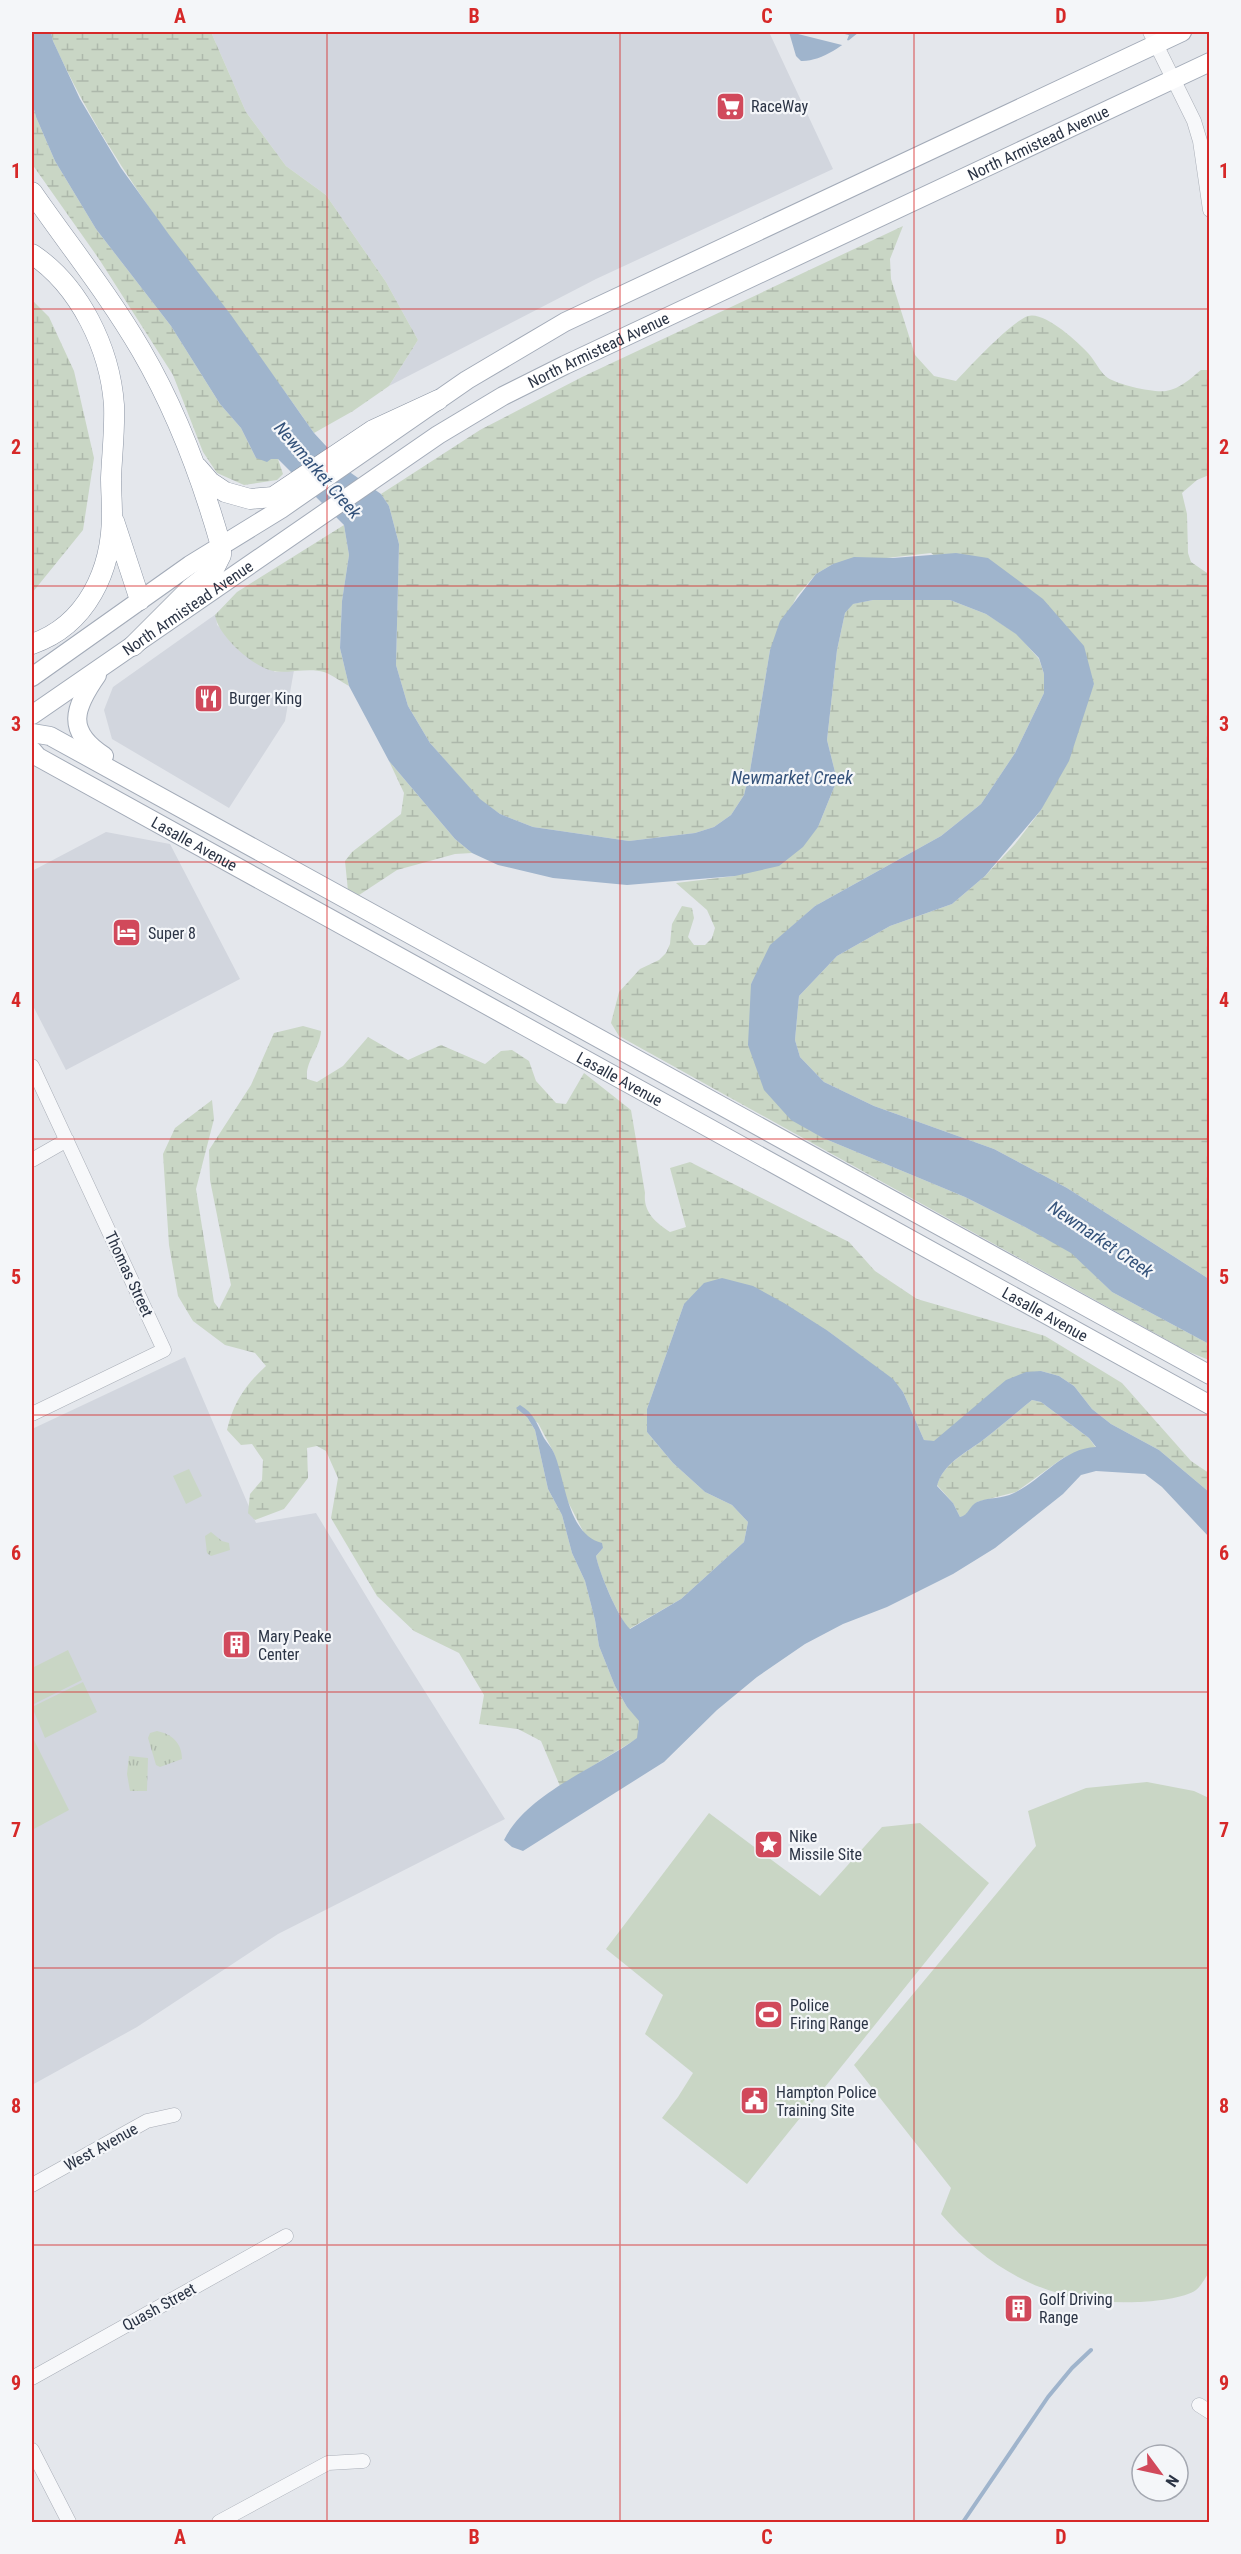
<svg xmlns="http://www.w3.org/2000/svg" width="1241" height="2554" font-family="'Roboto Condensed',sans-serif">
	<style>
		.built { fill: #d2d6de }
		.grass { fill: #c9d6c5 }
		.wetland { fill: url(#wetland-marsh) }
		.park { fill: url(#park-tufts) }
		.water { fill: #9fb4cc; fill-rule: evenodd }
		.pier { fill: #e4e7ec }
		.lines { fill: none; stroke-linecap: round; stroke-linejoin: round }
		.stream { stroke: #9fb4cc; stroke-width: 4 }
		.minor-casing { stroke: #a9aeb7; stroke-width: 15 }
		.major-casing { stroke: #a3abb8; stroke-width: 20 }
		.highway-casing { stroke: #8b94a3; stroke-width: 21 }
		.minor { stroke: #f7f8fa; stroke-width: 14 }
		.major { stroke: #fff; stroke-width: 18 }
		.highway { stroke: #fff; stroke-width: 20 }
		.grid { fill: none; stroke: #d62828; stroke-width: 1.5; stroke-opacity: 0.55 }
		.labels { text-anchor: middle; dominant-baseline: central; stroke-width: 4.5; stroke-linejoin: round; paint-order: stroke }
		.poi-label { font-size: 16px; fill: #2b3445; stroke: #f4f6f9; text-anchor: start }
		.street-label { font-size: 16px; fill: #2b3445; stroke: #f4f6f9 }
		.water-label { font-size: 18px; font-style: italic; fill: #34527a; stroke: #f4f6f9 }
		.neatline { fill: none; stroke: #d62828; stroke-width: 2 }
		.grid-label { font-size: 20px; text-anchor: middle; font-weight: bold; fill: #d62828 }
	</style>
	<defs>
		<pattern id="wetland-marsh" width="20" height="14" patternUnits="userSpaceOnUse" patternTransform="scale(1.5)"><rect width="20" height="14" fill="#c9d6c5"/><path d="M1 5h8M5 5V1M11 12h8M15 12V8" fill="none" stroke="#adb8ab"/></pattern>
		<pattern id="park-tufts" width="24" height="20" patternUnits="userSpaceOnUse" patternTransform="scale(1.5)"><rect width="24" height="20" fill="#c9d6c5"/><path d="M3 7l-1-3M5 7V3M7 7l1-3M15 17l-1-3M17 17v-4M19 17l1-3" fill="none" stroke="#adb8ab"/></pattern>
	</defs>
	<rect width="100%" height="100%" fill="#e4e7ec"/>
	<path class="built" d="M211,32H769L833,169L596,279L389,386L418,340L386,282L326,195L286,166L246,112Z
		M216,614L217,625L275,672L294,670L285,721L229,808L112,739L104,710L113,687Z
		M106,832L170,844L240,979L66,1070L32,1004V871Z
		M185,1357L256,1523L316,1513L392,1639L505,1819L278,1934L137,2027L32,2085V1429Z"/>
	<path class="grass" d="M189,1469L202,1496L186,1504L173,1476Z
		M68,1650L82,1680L32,1705V1668Z
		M83,1682L97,1712L45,1738L32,1707Z
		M32,1736L69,1810L32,1830Z
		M1147,1782L1194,1791L1209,1798V2272C1206,2277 1201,2286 1196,2290C1186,2298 1151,2302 1138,2302C1057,2306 994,2275 941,2214L951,2188L854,2065L1036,1846L1028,1811L1086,1788Z
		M709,1813L820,1896L882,1827L920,1823L989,1883L747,2184L662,2118L678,2097L693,2073L645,2034L663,1995L606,1949Z"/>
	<path class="wetland" d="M51,32H211L246,112L286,166L326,195L386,282L418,340L389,386L353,411L314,433C225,304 117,185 53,41Z
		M32,102L36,117L55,161L96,229L171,326L220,404L241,428L256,458L278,459L283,474L277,480L244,485L217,473L203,452L173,375L99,259L32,164Z
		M903,226L890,259L891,279L915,355L934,376L956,381C970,366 1011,322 1028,316C1044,311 1077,341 1088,353C1095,360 1100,373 1108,378C1119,385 1154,393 1166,391C1180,389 1191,378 1201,370H1209V475L1197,480L1182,493L1187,514L1188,553L1191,562L1210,575L1209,1279L1067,1188L994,1149L874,1106L824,1082L800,1057L795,1040L799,996L837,956L890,926L952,904L985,876L1015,844L1041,810L1094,684L931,553L833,564L816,574L797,596L770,650L750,771L744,795L731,815L714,827L695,833L629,841L533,827L500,814L480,800L430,743L408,706L396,665L399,544L389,506L381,494L480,430L582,377Z
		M32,300L49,317L74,371L94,458L83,530L32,593Z
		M344,525L349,555L342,601L340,648L349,686C341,682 333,675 324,672C309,667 286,674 273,671C252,666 218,636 215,615L237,592Z
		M873,600H950L986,614L1017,634L1039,659L1044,674V693L1015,753L981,804L941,836L815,906L771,945L751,984L823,1138L965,1197L1025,1227L1071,1252L1112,1292L1209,1344V1360L1187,1351L619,1036L611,1023L619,992L640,969L659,960L666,953L670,944L672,924L682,906L692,908L694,918L688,937L694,945H705L712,938L715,928L707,910L676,883L735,876L818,827L837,780L827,740L837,650L845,613L852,604Z
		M389,761L455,839L472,853L455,854L397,870L356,897L348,891L345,861L352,852L401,814L404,793Z
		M303,1026L321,1031C320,1049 305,1061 307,1079L317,1082L343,1066L368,1037L408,1060L441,1045L485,1064L501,1051L512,1050L529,1061L536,1081L556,1103L566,1104L584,1073L631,1110L645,1193C643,1212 655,1222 670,1232L686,1227L670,1168L690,1162L849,1242L875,1271L917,1299L1045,1336L1122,1383L1191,1461L1209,1473V1492L1159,1450L1111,1424L1092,1409L1074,1386L1059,1376L1041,1371L966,1415L934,1442L924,1440L903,1392L893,1380L828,1331L684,1304L647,1409V1432L673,1463L705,1492L732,1505L748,1522L744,1542L681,1599L629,1629C618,1616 599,1573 596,1556L603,1548L585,1535L564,1494L554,1453L538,1423L527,1417L535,1430L548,1489L562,1515L572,1553L585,1581L595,1620L599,1646L615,1686L627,1707L639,1720L638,1738L560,1786L541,1741L518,1729L479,1724L484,1695L459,1653L414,1631L377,1596L331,1518L338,1478L326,1451L317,1446L307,1448L308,1478L284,1509L255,1520L248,1513L250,1494L262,1480L263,1460L252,1444L241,1445L227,1430C233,1403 246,1384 266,1366L255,1353L225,1345L193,1321L178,1296L169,1245L163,1154L175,1128L212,1100L214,1119L196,1189L214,1302L219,1309L231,1285L210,1180L209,1150L251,1085L274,1033Z
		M1032,1400L1041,1402L1089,1438L1096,1448L1063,1458L1016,1492L977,1502L965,1516L960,1517L953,1503L937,1485C944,1463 966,1453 983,1440C1000,1427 1016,1413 1032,1400Z"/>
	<path class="park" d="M211,1532L222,1541L229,1543L230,1550L211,1556L207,1553L205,1536Z
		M157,1731C172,1734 182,1743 182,1759L160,1767L156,1765L148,1738L150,1733Z
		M129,1756L148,1758L147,1791H130L127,1774Z"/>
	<path class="water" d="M32,32H51L53,41L80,99L121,168L170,236L231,315L314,433L351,473L381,494L389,506L399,544L396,665L408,706L430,743L480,799L500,814L533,827L629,841L695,833L714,827L731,815L744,795L750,771L770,650L780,621L816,574L833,564L854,557L893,558L956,553L988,558L1043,599L1084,646L1094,684L1069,761L1041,810L985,876L952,904L890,926L837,956L799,996L795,1040L800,1057L824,1082L874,1106L994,1149L1067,1188L1209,1279V1344L1112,1292L1071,1253L1025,1227L965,1197L823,1138L791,1120L764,1090L748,1045L751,984L770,945L815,906L941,836L981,804L1015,753L1044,693V674L1039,658L1016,634L986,614L950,600H873L853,604L845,613L837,650L827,740L837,780L818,827L803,847L779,866L735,876L627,885L553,878L498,865L472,853L455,839L389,761L349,686L340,648L342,601L349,555L344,525L278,459H271L267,462L256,458L241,428L220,404L171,326L96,229L55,161L36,117L32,102Z
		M789,32H859C845,44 821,62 801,61L796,56Z
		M722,1278L753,1286L784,1303L828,1331L893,1379L903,1392L924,1440L934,1441L1006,1380L1026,1372L1041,1371L1059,1376L1074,1386L1092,1409L1111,1424L1159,1450L1209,1492V1537L1162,1487L1145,1474L1096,1471L1081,1475L1063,1494L995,1548L953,1574L887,1607L843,1624L805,1644L757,1677L717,1710L664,1762L523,1851L512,1847L504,1840C527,1793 597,1768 637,1738L639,1721L627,1707L615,1686L599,1646L595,1620L585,1581L572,1553L562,1515L548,1489L535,1430L527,1417L516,1408L520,1405C534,1413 537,1424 544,1438C547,1443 552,1448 554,1453C566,1481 567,1534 602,1543L603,1548L596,1556C599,1572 618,1618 630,1629L681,1599L744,1542L748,1522L732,1505L705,1492L673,1463L647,1432V1409L684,1304L704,1283ZM1032,1400L1041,1402L1089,1438L1096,1447C1063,1448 1042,1480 1014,1493C1002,1499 989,1497 977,1502C969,1506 969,1515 960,1517L953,1503L937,1486C943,1463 966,1453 983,1440C1000,1427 1016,1413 1032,1400Z"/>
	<path class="pier" d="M790,32H836L849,35L847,40L852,42L846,46Z"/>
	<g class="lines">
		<path class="stream" d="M963,2522L1048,2397L1072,2368L1091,2350"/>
		<defs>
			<path id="minor" d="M1150,32L1194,121L1200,141L1210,210
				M32,1066L164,1350L32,1414
				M32,1160L67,1140
				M32,2185L147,2121L174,2115
				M32,2378L286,2236
				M1199,2405L1210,2412
				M32,2450L69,2522
				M219,2522L328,2463L363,2461"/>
			<g id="major">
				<path d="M97,675C74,708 65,731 104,756"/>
				<path d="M32,677L190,565L281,509L467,380L565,322L1182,32"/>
				<path id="s1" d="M32,715L438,435L503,396L565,365L1210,62"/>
				<path d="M32,733L50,736L1210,1375"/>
				<path id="s2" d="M32,750L38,757L1210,1405"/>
			</g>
			<path id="highway" d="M32,192C68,244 109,295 141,350C176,410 202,479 221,546V555L213,571L190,589L133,646
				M32,254C80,286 110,349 114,405C115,429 112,454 111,478C111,490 112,502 112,514C112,570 87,625 32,644
				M197,467L210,482L225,492L250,499L273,497L373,430L438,400
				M114,521L140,600"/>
		</defs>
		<use href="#minor" class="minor-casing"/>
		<use href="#major" class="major-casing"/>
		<use href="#highway" class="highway-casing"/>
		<use href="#minor" class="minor"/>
		<use href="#major" class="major"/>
		<use href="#highway" class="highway"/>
	</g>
	<path class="grid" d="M327,32V2522M620,32V2522M914,32V2522M32,309H1210M32,586H1210M32,862H1210M32,1139H1210M32,1415H1210M32,1692H1210M32,1968H1210M32,2245H1210"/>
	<defs>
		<symbol id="supermarket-square" viewBox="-11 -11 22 22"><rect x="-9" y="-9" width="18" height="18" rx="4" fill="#d1495b" stroke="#f4f6f9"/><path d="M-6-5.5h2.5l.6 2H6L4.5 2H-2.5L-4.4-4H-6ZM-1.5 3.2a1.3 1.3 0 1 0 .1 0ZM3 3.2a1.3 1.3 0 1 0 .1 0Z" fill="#fff"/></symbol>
		<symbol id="restaurant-square" viewBox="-11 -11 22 22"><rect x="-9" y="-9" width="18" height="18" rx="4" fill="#d1495b" stroke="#f4f6f9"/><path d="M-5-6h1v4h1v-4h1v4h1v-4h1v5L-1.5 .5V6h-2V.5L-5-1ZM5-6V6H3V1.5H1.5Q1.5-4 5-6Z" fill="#fff"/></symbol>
		<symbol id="hotel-square" viewBox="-11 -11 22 22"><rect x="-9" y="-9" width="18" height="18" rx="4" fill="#d1495b" stroke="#f4f6f9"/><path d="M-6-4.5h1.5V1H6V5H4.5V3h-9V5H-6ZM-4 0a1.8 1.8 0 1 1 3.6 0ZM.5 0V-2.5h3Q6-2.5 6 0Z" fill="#fff"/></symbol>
		<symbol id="building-square" viewBox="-11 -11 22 22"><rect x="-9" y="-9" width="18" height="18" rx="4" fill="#d1495b" stroke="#f4f6f9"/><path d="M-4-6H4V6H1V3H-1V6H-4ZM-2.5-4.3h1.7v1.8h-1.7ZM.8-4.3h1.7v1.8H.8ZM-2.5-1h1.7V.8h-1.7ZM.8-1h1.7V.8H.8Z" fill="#fff"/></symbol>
		<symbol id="sight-square" viewBox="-11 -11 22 22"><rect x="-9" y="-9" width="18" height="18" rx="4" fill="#d1495b" stroke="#f4f6f9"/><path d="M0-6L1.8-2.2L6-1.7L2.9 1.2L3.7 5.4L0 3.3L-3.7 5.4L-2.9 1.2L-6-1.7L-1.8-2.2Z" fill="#fff"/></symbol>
		<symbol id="stadium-square" viewBox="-11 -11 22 22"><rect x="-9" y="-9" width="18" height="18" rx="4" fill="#d1495b" stroke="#f4f6f9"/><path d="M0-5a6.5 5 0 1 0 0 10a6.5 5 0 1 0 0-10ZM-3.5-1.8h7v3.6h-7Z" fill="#fff"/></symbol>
		<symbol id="civic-square" viewBox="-11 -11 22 22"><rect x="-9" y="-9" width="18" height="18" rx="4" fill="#d1495b" stroke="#f4f6f9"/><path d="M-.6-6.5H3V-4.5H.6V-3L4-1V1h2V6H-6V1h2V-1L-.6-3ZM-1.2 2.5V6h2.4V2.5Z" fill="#fff"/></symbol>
	</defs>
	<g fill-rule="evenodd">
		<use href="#supermarket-square" x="714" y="90" width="33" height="33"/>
		<use href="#restaurant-square" x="192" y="682" width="33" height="33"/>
		<use href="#hotel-square" x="110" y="916" width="33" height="33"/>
		<use href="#building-square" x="220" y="1628" width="33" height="33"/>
		<use href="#sight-square" x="752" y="1828" width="33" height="33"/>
		<use href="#stadium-square" x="752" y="1998" width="33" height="33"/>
		<use href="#civic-square" x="738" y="2084" width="33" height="33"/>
		<use href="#building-square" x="1002" y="2292" width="33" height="33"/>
	</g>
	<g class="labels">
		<g class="poi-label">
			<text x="751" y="106">RaceWay</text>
			<text x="229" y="698">Burger King</text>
			<text x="148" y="933">Super 8</text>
			<text x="258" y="1636">Mary Peake<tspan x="258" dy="18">Center</tspan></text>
			<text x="789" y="1836">Nike<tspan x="789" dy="18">Missile Site</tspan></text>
			<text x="790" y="2005">Police<tspan x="790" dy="18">Firing Range</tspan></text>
			<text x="776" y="2092">Hampton Police<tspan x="776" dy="18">Training Site</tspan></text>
			<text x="1039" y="2299">Golf Driving<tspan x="1039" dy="18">Range</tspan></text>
		</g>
		<g class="street-label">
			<text stroke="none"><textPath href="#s1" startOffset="1161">North Armistead Avenue</textPath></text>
			<text stroke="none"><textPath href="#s1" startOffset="675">North Armistead Avenue</textPath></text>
			<text stroke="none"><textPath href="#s1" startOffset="189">North Armistead Avenue</textPath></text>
			<text stroke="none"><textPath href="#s2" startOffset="188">Lasalle Avenue</textPath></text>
			<text stroke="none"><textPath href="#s2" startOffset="674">Lasalle Avenue</textPath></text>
			<text transform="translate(129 1274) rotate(65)">Thomas Street</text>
			<text stroke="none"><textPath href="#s2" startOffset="1160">Lasalle Avenue</textPath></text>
			<text transform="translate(101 2147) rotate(-29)">West Avenue</text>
			<text transform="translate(159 2307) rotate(-29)">Quash Street</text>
		</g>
		<g class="water-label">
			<text transform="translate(318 470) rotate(49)">Newmarket Creek</text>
			<text x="792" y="777">Newmarket Creek</text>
			<text transform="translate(1101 1239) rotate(34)">Newmarket Creek</text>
		</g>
	</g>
	<rect width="1241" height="2554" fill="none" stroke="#f4f6f9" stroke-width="66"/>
	<g transform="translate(1160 2473) rotate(123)"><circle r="28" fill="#f4f6f9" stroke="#a4a8b1" stroke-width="1.5"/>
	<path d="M0-4.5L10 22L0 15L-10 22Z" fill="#d1495b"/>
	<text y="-9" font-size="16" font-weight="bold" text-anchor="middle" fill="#2b3445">N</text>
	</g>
	<rect x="33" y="33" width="1175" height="2488" class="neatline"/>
	<g class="grid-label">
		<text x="180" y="23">A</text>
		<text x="474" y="23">B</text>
		<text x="767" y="23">C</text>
		<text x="1061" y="23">D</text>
		<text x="16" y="178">1</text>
		<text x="1224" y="178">1</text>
		<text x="16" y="454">2</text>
		<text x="1224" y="454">2</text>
		<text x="16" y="731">3</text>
		<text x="1224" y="731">3</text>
		<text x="16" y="1007">4</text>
		<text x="1224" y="1007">4</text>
		<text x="16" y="1284">5</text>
		<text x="1224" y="1284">5</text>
		<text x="16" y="1560">6</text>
		<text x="1224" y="1560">6</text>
		<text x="16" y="1837">7</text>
		<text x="1224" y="1837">7</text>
		<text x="16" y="2113">8</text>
		<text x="1224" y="2113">8</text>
		<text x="16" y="2390">9</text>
		<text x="1224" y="2390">9</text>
		<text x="180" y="2544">A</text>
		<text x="474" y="2544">B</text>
		<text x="767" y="2544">C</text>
		<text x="1061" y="2544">D</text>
	</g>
</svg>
